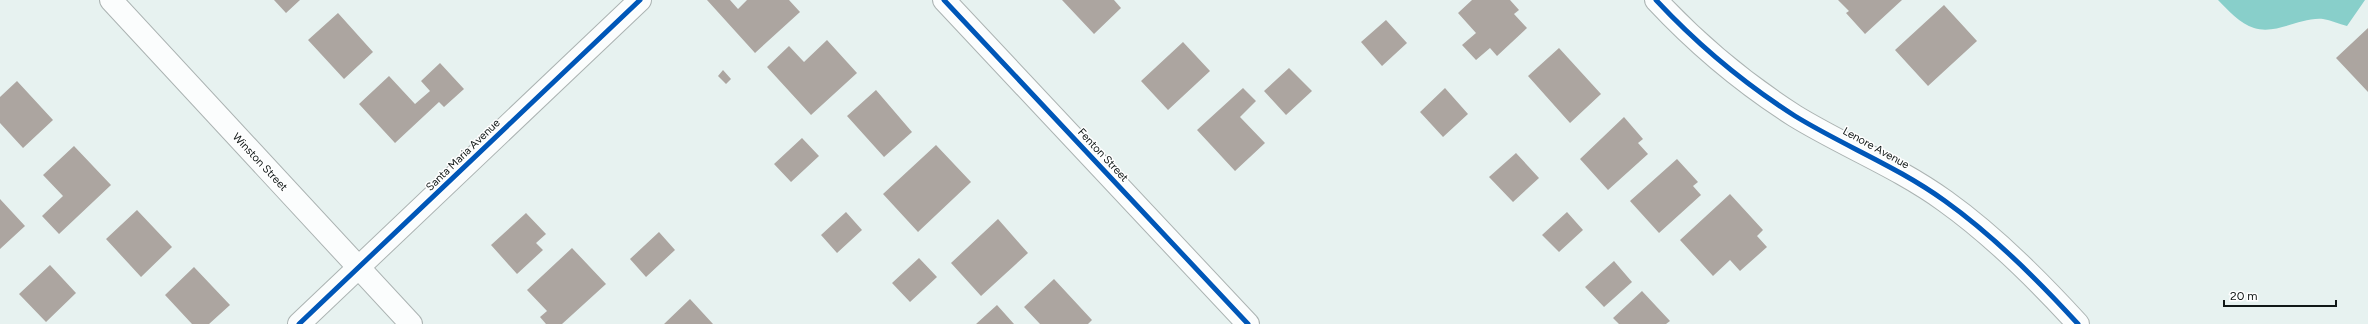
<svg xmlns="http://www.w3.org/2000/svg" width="2368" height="324" font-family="Figtree,sans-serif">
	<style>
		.water { fill: #88cfca }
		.building { fill: #aca5a0 }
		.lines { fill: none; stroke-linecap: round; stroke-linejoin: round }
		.minor-casing { stroke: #abb3b2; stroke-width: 24 }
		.minor { stroke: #fbfdfd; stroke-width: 22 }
		.cycleway-casing { stroke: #fff; stroke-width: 8 }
		.cycleway { stroke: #0057b8; stroke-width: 5 }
		.labels { text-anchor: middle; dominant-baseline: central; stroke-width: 3; stroke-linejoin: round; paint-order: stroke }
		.street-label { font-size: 11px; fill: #111817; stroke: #fff }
	</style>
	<rect width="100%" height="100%" fill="#e7f2f0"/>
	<path class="water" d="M2218,0H2365L2347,26C2339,24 2331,20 2323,19C2300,17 2277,35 2254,28C2240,24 2228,10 2218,0Z"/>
	<path class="building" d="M274,0H300L286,13Z
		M707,0H730L738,9L747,0H789L800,12L755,53Z
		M1062,0H1114L1121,8L1094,34Z
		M1472,0H1510L1519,10L1514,14L1527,28L1497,56L1490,48L1476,60L1462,45L1476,33L1458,13Z
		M1838,0H1902L1865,34L1846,13L1849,11Z
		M1944,5L1977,41L1928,86L1895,50Z
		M338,13L373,52L344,79L308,40Z
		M1386,20L1407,43L1382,66L1361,42Z
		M2368,28V92L2336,58Z
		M827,40L857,73L811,115L767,67L789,46L804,62Z
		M1183,42L1210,71L1168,110L1141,81Z
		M1559,48L1601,94L1570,123L1528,76Z
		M440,63L464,89L444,107L439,102L395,143L359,104L389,76L415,104L430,91L421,81Z
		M1289,68L1312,91L1286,115L1264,91Z
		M723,70L731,79L726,84L718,76Z
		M17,81L53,120L23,148L0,123V97Z
		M1243,88L1256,101L1240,117L1265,143L1235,171L1197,130Z
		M1445,88L1468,114L1443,137L1420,112Z
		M876,90L912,132L884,157L847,116Z
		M1624,117L1643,139L1638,143L1648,154L1608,190L1580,159Z
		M802,138L819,156L791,182L774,164Z
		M936,145L971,182L918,232L883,194Z
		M74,146L111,185L59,234L42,216L63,196L43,175Z
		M1516,153L1539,178L1513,202L1489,177Z
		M1677,159L1698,182L1693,186L1701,195L1659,233L1630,201Z
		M1730,194L1763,230L1757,236L1767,247L1740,271L1730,260L1713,276L1680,240Z
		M0,199L25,226L0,249Z
		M137,210L172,247L141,277L106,239Z
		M846,212L862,230L837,253L821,235Z
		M1567,212L1583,230L1559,252L1542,235Z
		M526,213L546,234L536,243L543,250L517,274L491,245Z
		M998,219L1028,253L981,296L951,263Z
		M659,232L675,250L646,277L630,259Z
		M572,248L606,284L562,324H546L540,317L547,311L527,290Z
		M919,258L937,277L910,302L892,283Z
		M1614,261L1632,282L1604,307L1585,287Z
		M50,265L76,293L46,322L19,294Z
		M194,267L230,305L209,324H192L165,295Z
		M1054,279L1092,320L1088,324H1040L1024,307Z
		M1642,291L1670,321L1666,324H1619L1613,318Z
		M690,299L713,324H664Z
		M997,305L1014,324H976Z"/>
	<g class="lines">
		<defs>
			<path id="minor" d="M111,0L411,324
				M944,0L1248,324
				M1656,0C1697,44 1745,84 1795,116C1844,146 1898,167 1945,201C1994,236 2037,279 2078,324
				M299,324L640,0"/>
		</defs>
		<use href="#minor" class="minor-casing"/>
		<use href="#minor" class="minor"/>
		<defs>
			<path id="cycleway" d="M944,0L1248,324
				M1656,0C1697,44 1745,84 1795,116C1844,146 1898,167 1945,201C1994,236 2037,279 2078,324
				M299,324L640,0"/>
		</defs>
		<use href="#cycleway" class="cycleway-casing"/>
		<use href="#cycleway" class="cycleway"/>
	</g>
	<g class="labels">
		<g class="street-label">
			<text transform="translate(1876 148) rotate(29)">Lenore Avenue</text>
			<text transform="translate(463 155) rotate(-44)">Santa Maria Avenue</text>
			<text transform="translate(1103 155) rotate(47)">Fenton Street</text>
			<text transform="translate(260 162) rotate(47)">Winston Street</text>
		</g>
	</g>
	<path d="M2224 300v6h112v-6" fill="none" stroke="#111817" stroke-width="2"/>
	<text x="2230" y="300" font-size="12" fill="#111817" stroke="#ffffff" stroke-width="3" paint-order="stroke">20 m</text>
</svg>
